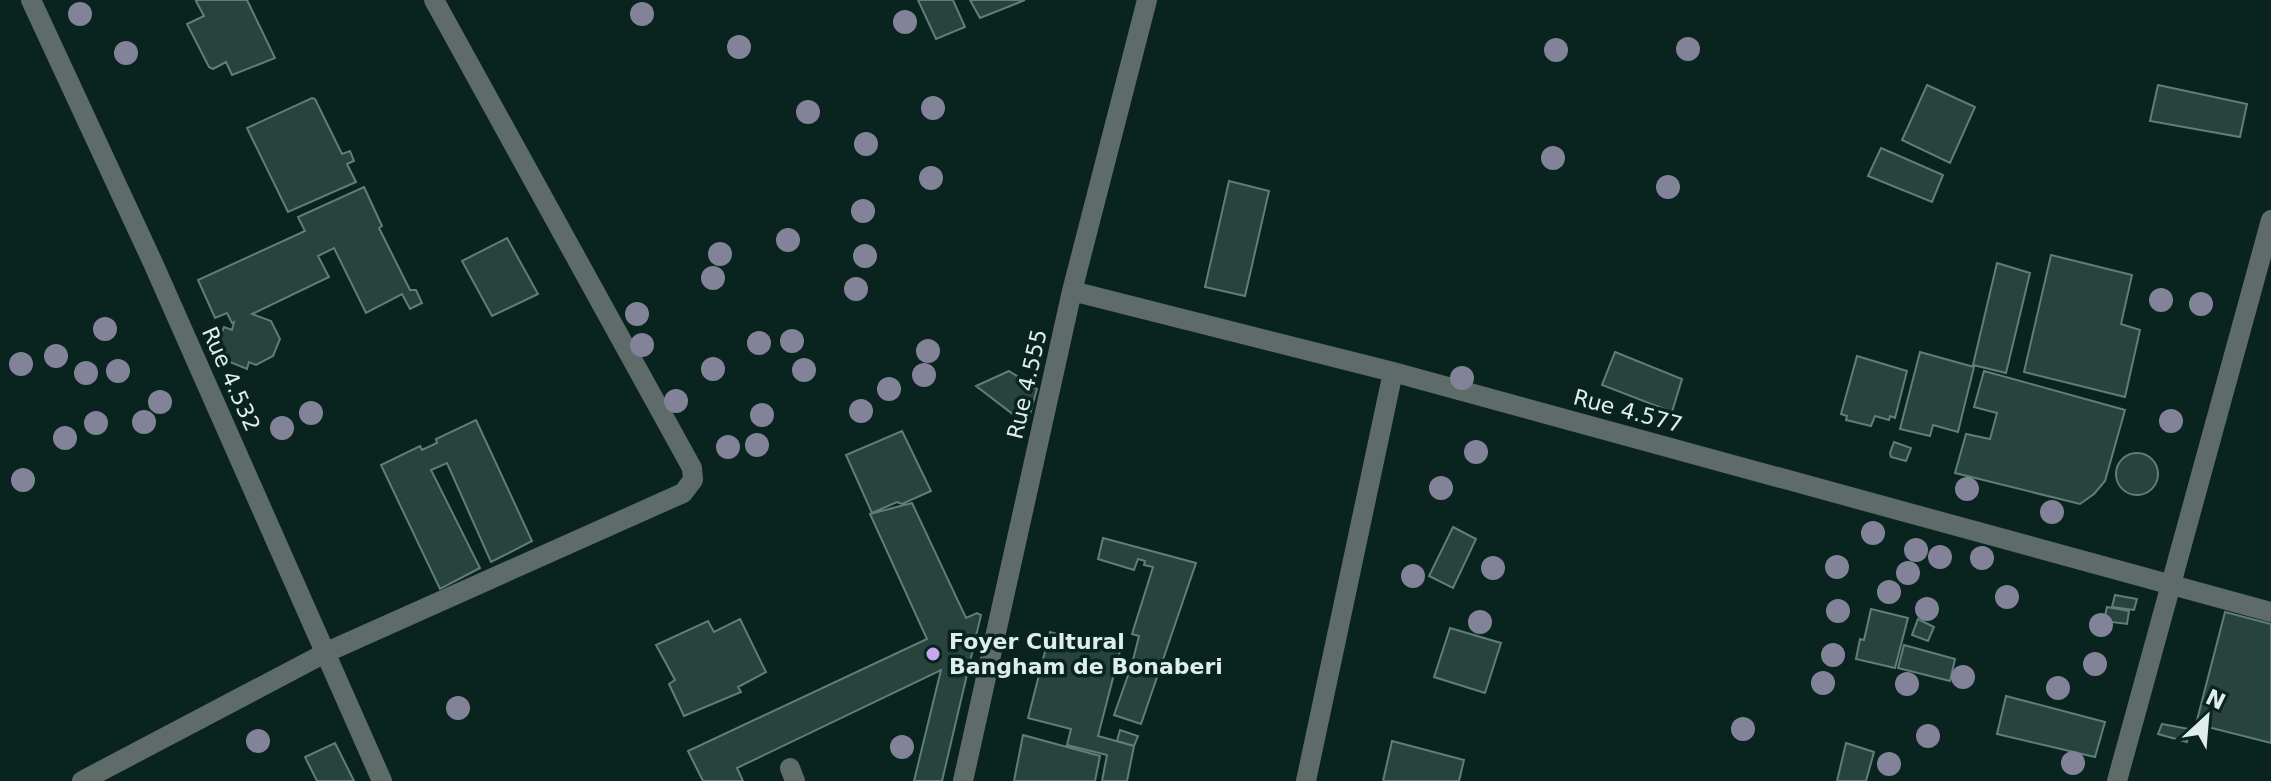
<svg xmlns="http://www.w3.org/2000/svg" width="2271" height="781" font-family="'DejaVu Sans',sans-serif">
	<style>
		.building { fill: #28423e; stroke: #617d78; stroke-width: 2 }
		.lines { fill: none; stroke-linecap: round; stroke-linejoin: round }
		.minor { stroke: #5f6b68; stroke-width: 20 }
		.tree { fill: #828399 }
		.poi-dot { fill: #c8a5ee; stroke: #09231f; stroke-width: 3 }
		.labels { text-anchor: middle; dominant-baseline: central; stroke-width: 7; stroke-linejoin: round; paint-order: stroke }
		.street-label { font-size: 22px; fill: #dfeeeb; stroke: #09231f }
		.poi-label { font-size: 22px; font-weight: bold; fill: #dfeeeb; stroke: #09231f; text-anchor: start }
	</style>
	<rect width="100%" height="100%" fill="#09231f"/>
	<path class="building" d="M199,0H247L275,58L232,75L226,62L213,69L209,67L187,24L204,16L196,1Z
		M918,0H953L965,27L936,39Z
		M970,0H1025L980,18Z
		M1927,85L1975,107L1950,163L1902,140Z
		M2158,85L2247,104L2240,137L2150,121Z
		M312,98L315,99L342,154L350,151L354,161L347,164L356,182L288,212L247,128Z
		M1881,148L1943,175L1932,202L1868,176Z
		M1229,181L1269,191L1245,296L1205,287Z
		M364,187L382,226L379,228L410,290H416L422,303L410,309L402,294L366,313L334,248L318,256L329,277L252,314L271,321L280,339L273,356L256,365L249,362L247,369L230,362L219,339L224,327L232,330L234,322L232,323L227,313L215,318L198,280L305,231L298,217Z
		M507,238L538,294L492,316L462,261Z
		M2051,255L2132,275L2121,324L2140,330L2125,397L2024,372Z
		M1997,263L2030,273L2006,373L1973,365Z
		M1615,352L1682,379L1672,412L1602,385Z
		M1920,352L1974,367L1958,432L1933,425L1930,436L1900,429Z
		M1857,356L1907,371L1895,418L1890,416L1889,420L1875,416L1871,426L1846,420L1847,416L1841,414Z
		M1009,371L1037,389L1027,425L976,386Z
		M1984,371L2125,410L2105,481L2094,494L2080,504L1955,473L1966,434L1990,439L1997,413L1974,407Z
		M476,420L532,541L491,562L447,463L431,470L480,568L440,589L381,465L420,446L422,450L437,443L436,439Z
		M902,431L931,491L902,504L897,502L872,513L846,455Z
		M1894,442L1911,448L1906,461L1891,457L1890,453Z
		M2116 474a21 21 0 1 1 42 0a21 21 0 1 1-42 0Z
		M912,503L966,618L977,613L981,615L942,781H914L941,670L737,768L743,781H703L688,751L927,639L870,514Z
		M1453,527L1476,539L1453,588L1429,576Z
		M1103,538L1196,563L1141,724L1114,715L1132,664L1139,636L1132,634L1153,567L1144,565L1145,561L1138,559L1134,570L1098,559Z
		M2115,595L2137,599L2134,610L2112,607Z
		M2107,607L2129,611L2127,624L2104,621Z
		M1871,609L1908,618L1895,668L1856,659L1860,639L1864,640Z
		M2225,612L2271,624V743L2196,724Z
		M740,619L766,672L738,687L741,692L684,716L669,684L675,680L656,645L708,621L714,632Z
		M1918,619L1934,627L1928,641L1912,635Z
		M1450,628L1501,643L1485,693L1434,677Z
		M1050,632L1120,651L1098,736L1134,746L1127,781H1102L1107,755L1067,745L1071,729L1028,718Z
		M1904,645L1955,659L1950,681L1898,668Z
		M2006,696L2105,722L2095,757L1997,734Z
		M2162,724L2189,729L2187,742L2158,734Z
		M1120,730L1138,736L1134,746L1117,741Z
		M1023,735L1100,756L1095,781H1014Z
		M1392,741L1464,760L1459,781H1383Z
		M335,743L354,781H317L305,757Z
		M1846,743L1874,752L1866,781H1837Z"/>
	<g class="lines">
		<path class="minor" d="M31,0L153,263L382,781
			M1072,291L1393,372L2271,612
			M790,768L795,781
			M82,781L327,652L683,493L693,480L692,468L434,0
			M963,781L1072,291L1147,0
			M1306,781L1393,372
			M2117,781L2271,220"/>
	</g>
	<g class="tree">
		<circle cx="80" cy="14" r="12"/>
		<circle cx="642" cy="14" r="12"/>
		<circle cx="905" cy="22" r="12"/>
		<circle cx="739" cy="47" r="12"/>
		<circle cx="1688" cy="49" r="12"/>
		<circle cx="1556" cy="50" r="12"/>
		<circle cx="126" cy="53" r="12"/>
		<circle cx="933" cy="108" r="12"/>
		<circle cx="808" cy="112" r="12"/>
		<circle cx="866" cy="144" r="12"/>
		<circle cx="1553" cy="158" r="12"/>
		<circle cx="931" cy="178" r="12"/>
		<circle cx="1668" cy="187" r="12"/>
		<circle cx="863" cy="211" r="12"/>
		<circle cx="788" cy="240" r="12"/>
		<circle cx="720" cy="254" r="12"/>
		<circle cx="865" cy="256" r="12"/>
		<circle cx="713" cy="278" r="12"/>
		<circle cx="856" cy="289" r="12"/>
		<circle cx="2161" cy="300" r="12"/>
		<circle cx="2201" cy="304" r="12"/>
		<circle cx="637" cy="314" r="12"/>
		<circle cx="105" cy="329" r="12"/>
		<circle cx="792" cy="341" r="12"/>
		<circle cx="759" cy="343" r="12"/>
		<circle cx="642" cy="345" r="12"/>
		<circle cx="928" cy="351" r="12"/>
		<circle cx="56" cy="356" r="12"/>
		<circle cx="21" cy="364" r="12"/>
		<circle cx="713" cy="369" r="12"/>
		<circle cx="804" cy="370" r="12"/>
		<circle cx="118" cy="371" r="12"/>
		<circle cx="86" cy="373" r="12"/>
		<circle cx="924" cy="375" r="12"/>
		<circle cx="1462" cy="378" r="12"/>
		<circle cx="889" cy="389" r="12"/>
		<circle cx="676" cy="401" r="12"/>
		<circle cx="160" cy="402" r="12"/>
		<circle cx="861" cy="411" r="12"/>
		<circle cx="311" cy="413" r="12"/>
		<circle cx="762" cy="415" r="12"/>
		<circle cx="2171" cy="421" r="12"/>
		<circle cx="144" cy="422" r="12"/>
		<circle cx="96" cy="423" r="12"/>
		<circle cx="282" cy="428" r="12"/>
		<circle cx="65" cy="438" r="12"/>
		<circle cx="757" cy="445" r="12"/>
		<circle cx="728" cy="447" r="12"/>
		<circle cx="1476" cy="452" r="12"/>
		<circle cx="23" cy="480" r="12"/>
		<circle cx="1441" cy="488" r="12"/>
		<circle cx="1967" cy="489" r="12"/>
		<circle cx="2052" cy="512" r="12"/>
		<circle cx="1873" cy="533" r="12"/>
		<circle cx="1916" cy="550" r="12"/>
		<circle cx="1940" cy="557" r="12"/>
		<circle cx="1982" cy="558" r="12"/>
		<circle cx="1837" cy="567" r="12"/>
		<circle cx="1493" cy="568" r="12"/>
		<circle cx="1908" cy="573" r="12"/>
		<circle cx="1413" cy="576" r="12"/>
		<circle cx="1889" cy="592" r="12"/>
		<circle cx="2007" cy="597" r="12"/>
		<circle cx="1927" cy="609" r="12"/>
		<circle cx="1838" cy="611" r="12"/>
		<circle cx="1480" cy="622" r="12"/>
		<circle cx="2101" cy="625" r="12"/>
		<circle cx="1833" cy="655" r="12"/>
		<circle cx="2095" cy="664" r="12"/>
		<circle cx="1963" cy="677" r="12"/>
		<circle cx="1823" cy="683" r="12"/>
		<circle cx="1907" cy="684" r="12"/>
		<circle cx="2058" cy="688" r="12"/>
		<circle cx="458" cy="708" r="12"/>
		<circle cx="1743" cy="729" r="12"/>
		<circle cx="1928" cy="736" r="12"/>
		<circle cx="258" cy="741" r="12"/>
		<circle cx="902" cy="747" r="12"/>
		<circle cx="2073" cy="763" r="12"/>
		<circle cx="1889" cy="764" r="12"/>
	</g>
	<circle class="poi-dot" cx="933" cy="654" r="8"/>
	<g class="labels">
		<g class="street-label">
			<text transform="translate(231 379) rotate(66)">Rue 4.532</text>
			<text transform="translate(1027 384) rotate(-77)">Rue 4.555</text>
			<text transform="translate(1628 411) rotate(15)">Rue 4.577</text>
		</g>
		<g class="poi-label">
			<text x="949" y="641">Foyer Cultural<tspan x="949" dy="25">Bangham de Bonaberi</tspan></text>
		</g>
	</g>
	<g transform="translate(2207 717) rotate(26)" stroke="#09231f" stroke-width="6" paint-order="stroke">
	<path d="M0-6L14 30L0 20L-14 30Z" fill="#dfeeeb"/>
	<text y="-12" font-size="22" font-weight="bold" text-anchor="middle" fill="#dfeeeb">N</text>
	</g>
</svg>
